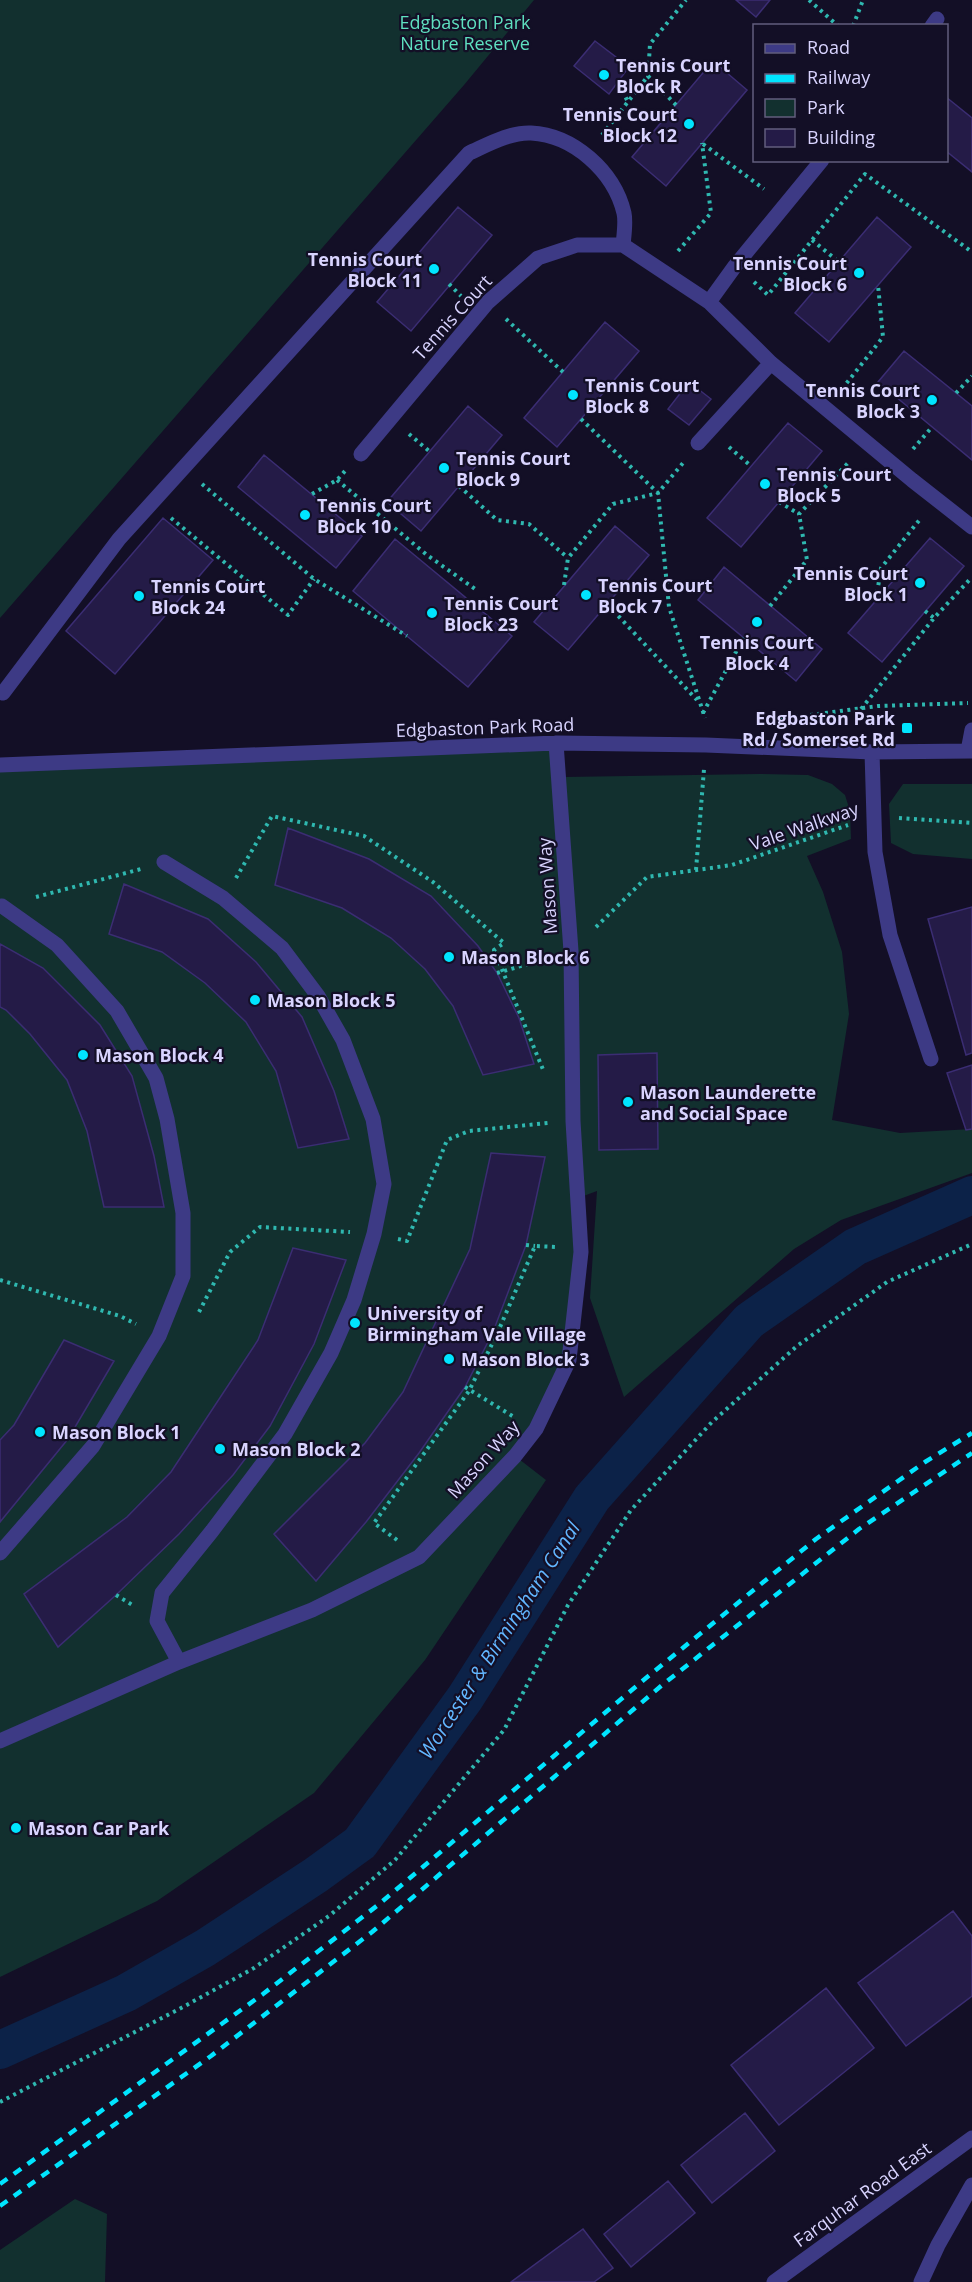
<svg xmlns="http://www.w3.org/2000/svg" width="972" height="2282" font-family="'Open Sans',sans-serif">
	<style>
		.green { fill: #12302f }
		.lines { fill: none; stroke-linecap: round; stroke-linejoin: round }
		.canal { stroke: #0c2248; stroke-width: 38 }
		.building { fill: #241b47; stroke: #3b2d73; stroke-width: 1.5 }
		.path { stroke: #2fb8b0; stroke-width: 4; stroke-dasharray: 3 4.5; stroke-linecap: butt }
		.minor { stroke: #3d3a85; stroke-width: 15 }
		.rail { stroke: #00e5ff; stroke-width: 4.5; stroke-dasharray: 9 8; stroke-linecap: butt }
		.poi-dot { fill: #00e5ff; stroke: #130f26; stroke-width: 2 }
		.labels { text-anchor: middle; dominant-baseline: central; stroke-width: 4.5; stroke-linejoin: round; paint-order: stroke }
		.park-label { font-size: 18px; fill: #5fe0c0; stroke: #130f26 }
		.poi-label { font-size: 18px; font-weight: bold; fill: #d9d4ff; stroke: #130f26; text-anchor: start }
		.street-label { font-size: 18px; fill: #d9d4ff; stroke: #130f26 }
		.water-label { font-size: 20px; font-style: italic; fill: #62b6ff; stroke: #130f26 }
	</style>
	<rect width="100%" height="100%" fill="#130f26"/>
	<path class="green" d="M0,0H534L464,85L0,618Z
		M556,743L565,777L759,774L808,775L832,784L845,795L850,811L851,839L807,856L823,892L842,952L849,1014L832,1120L900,1133L972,1129V1173L841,1220L794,1249L624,1397L590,1298L597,1191L578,1198L569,1360L515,1456L546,1480L425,1660L314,1793L157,1901L0,1977V765Z
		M903,784H972V859L913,854L891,843L889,804Z
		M75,2199L107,2214L105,2282H0V2250Z"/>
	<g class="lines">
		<path class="canal" d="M0,2050L126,1993L205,1948L316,1875L360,1843L465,1698L592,1498L749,1321L855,1247L972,1195"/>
	</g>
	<path class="building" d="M736,0H770L756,17Z
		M595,41L629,67L609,94L574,66Z
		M713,61L747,90L666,186L632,157Z
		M946,97L972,118V172L946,151Z
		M458,207L492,235L411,331L377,302Z
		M877,217L911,247L829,342L795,313Z
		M605,322L639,351L557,447L524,418Z
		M904,351L972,406V460L878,382Z
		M689,382L711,399L689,425L668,409Z
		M468,406L502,435L421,531L387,502Z
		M788,423L822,451L741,547L707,518Z
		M264,455L362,536L336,568L238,487Z
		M163,518L213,560L115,674L66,631Z
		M615,526L649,555L568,650L534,622Z
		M930,538L964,566L882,662L848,633Z
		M395,539L512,636L468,687L353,591Z
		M724,567L822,649L796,681L698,600Z
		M288,828L369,859L431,896L478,946L497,973L519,1018L534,1064L483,1075L453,1006L425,969L391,938L342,908L275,885Z
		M124,884L208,919L256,962L302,1017L334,1091L349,1139L298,1148L276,1071L246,1022L205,983L162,952L109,934Z
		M972,907V1053L966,1055L928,919Z
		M0,944L43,968L100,1025L132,1076L154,1156L164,1207H104L87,1131L67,1080L30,1034L6,1010L0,1007Z
		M657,1053L658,1149L599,1150L598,1055Z
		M972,1065V1129L966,1130L947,1073Z
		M491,1153L545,1157L526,1245L493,1332L465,1387L419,1453L366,1522L316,1581L274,1534L365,1443L403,1392L470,1249Z
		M293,1248L346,1260L314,1344L270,1426L233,1475L179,1534L116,1595L58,1647L24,1594L127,1517L171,1472L258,1340Z
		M64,1340L114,1361L68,1439L0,1522V1440L14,1425Z
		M953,1911L972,1936V1996L906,2046L858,1983Z
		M826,1988L874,2048L779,2125L731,2065Z
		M745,2113L775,2151L712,2203L681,2165Z
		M668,2181L695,2213L631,2267L604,2234Z
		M583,2229L613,2268L594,2282H511Z"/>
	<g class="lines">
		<path class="path" d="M809,0L838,26
			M853,26L863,0
			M627,100L618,82L636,91
			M676,105L648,76L650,44L686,0
			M602,135L648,76
			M703,144L764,189
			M812,240L839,262
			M678,251L711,213L702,143
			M754,282L768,295L865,174L972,252
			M449,284L461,296
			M506,319L563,372
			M842,389L883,337L878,285
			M956,393L972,376
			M581,419L658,493L683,463
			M409,434L429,451
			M729,447L751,466
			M913,449L932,427
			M337,480L427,555L475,589
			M202,484L314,579L407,636
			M459,486L497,520L529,524L568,558
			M312,494L337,480L345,471
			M779,502L799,514
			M171,518L288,615L314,579
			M564,585L568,558L613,504L658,493L669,607L705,718
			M876,600L881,568L921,518
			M608,605L697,700
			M770,606L807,560L799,514L850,461
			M925,611L934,618
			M861,709L934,618L972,577
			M703,713L744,637
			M773,720L878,706L968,703
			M899,818L972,823
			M696,870L704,769
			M236,878L272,816L364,836L433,882L504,943L494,950L544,1072
			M36,897L141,869
			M596,927L647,877L732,865L848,825
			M497,973L545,959
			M398,1239L407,1241L447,1140L469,1131L548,1123
			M526,1245L535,1246
			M0,1280L120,1316L136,1324
			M199,1312L230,1252L260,1227L350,1232
			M465,1387L514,1417
			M397,1540L374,1523L469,1391L497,1334L535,1246L557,1247
			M116,1595L134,1606
			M0,2102L183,2007L254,1968L329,1916L395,1860L504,1730L568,1605L631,1510L712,1422L797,1346L887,1282L972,1244"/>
		<path class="minor" d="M932,26L937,19
			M709,302L735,266L822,160
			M698,443L771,363
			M361,454L488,302L538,258L577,245H623L709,302L771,363L912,480L972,527
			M3,693L119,539L469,153C487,145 510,132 531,133C573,135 614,171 624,213C626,222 624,235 623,245
			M968,751L972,730
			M872,752L875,852L890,935L931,1059
			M0,765L556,743L706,745L872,752L972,751
			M164,862L223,898L282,948L318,996L343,1040L373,1119L384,1184L374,1234L354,1300L331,1353L285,1434L212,1531L162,1593L157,1621L179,1662
			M0,1553L93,1446L159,1336L183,1276V1213L167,1119L156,1078L117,1011L57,945L2,906
			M0,1741L179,1662L312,1610L419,1557L515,1456L536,1429L569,1360L581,1252L573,1121L571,951L556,743
			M774,2282L972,2138
			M921,2282L938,2245L972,2185"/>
		<path class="rail" d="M0,2184L263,1994L378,1905L646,1678L816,1539L925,1462L972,1433
			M0,2206L211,2056L372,1932L661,1686L859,1529L972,1453"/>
	</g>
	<g class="poi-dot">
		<circle cx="604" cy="75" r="6"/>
		<circle cx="689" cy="124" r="6"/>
		<circle cx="434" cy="269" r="6"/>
		<circle cx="859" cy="273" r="6"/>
		<circle cx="573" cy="395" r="6"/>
		<circle cx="932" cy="400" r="6"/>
		<circle cx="444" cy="468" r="6"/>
		<circle cx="765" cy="484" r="6"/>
		<circle cx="305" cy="515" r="6"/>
		<circle cx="920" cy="583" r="6"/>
		<circle cx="586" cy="595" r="6"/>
		<circle cx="139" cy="596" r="6"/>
		<circle cx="432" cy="613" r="6"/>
		<circle cx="757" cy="622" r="6"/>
		<rect x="901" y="722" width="12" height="12" rx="3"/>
		<circle cx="449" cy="957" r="6"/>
		<circle cx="255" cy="1000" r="6"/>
		<circle cx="83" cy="1055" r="6"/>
		<circle cx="628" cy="1102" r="6"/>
		<circle cx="355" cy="1323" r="6"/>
		<circle cx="449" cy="1359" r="6"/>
		<circle cx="40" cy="1432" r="6"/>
		<circle cx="220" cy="1449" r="6"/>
		<circle cx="16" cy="1828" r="6"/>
	</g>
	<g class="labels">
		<g class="park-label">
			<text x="465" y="22">Edgbaston Park<tspan x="465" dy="21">Nature Reserve</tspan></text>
		</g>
		<g class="poi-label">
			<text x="616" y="65">Tennis Court<tspan x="616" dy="21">Block R</tspan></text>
			<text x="677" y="114" text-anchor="end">Tennis Court<tspan x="677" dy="21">Block 12</tspan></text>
			<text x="422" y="259" text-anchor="end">Tennis Court<tspan x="422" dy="21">Block 11</tspan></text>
			<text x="847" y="263" text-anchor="end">Tennis Court<tspan x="847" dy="21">Block 6</tspan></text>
			<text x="585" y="385">Tennis Court<tspan x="585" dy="21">Block 8</tspan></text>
			<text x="920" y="390" text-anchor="end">Tennis Court<tspan x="920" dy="21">Block 3</tspan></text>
			<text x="456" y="458">Tennis Court<tspan x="456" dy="21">Block 9</tspan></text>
			<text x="777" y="474">Tennis Court<tspan x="777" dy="21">Block 5</tspan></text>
			<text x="317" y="505">Tennis Court<tspan x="317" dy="21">Block 10</tspan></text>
			<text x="908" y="573" text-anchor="end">Tennis Court<tspan x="908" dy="21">Block 1</tspan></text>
			<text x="598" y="585">Tennis Court<tspan x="598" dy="21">Block 7</tspan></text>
			<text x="151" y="586">Tennis Court<tspan x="151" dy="21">Block 24</tspan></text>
			<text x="444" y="603">Tennis Court<tspan x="444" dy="21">Block 23</tspan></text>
			<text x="757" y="642" text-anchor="middle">Tennis Court<tspan x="757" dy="21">Block 4</tspan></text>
			<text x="895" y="718" text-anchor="end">Edgbaston Park<tspan x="895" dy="21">Rd / Somerset Rd</tspan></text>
			<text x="461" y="957">Mason Block 6</text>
			<text x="267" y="1000">Mason Block 5</text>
			<text x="95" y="1055">Mason Block 4</text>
			<text x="640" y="1092">Mason Launderette<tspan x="640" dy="21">and Social Space</tspan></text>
			<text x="367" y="1313">University of<tspan x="367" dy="21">Birmingham Vale Village</tspan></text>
			<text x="461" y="1359">Mason Block 3</text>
			<text x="52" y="1432">Mason Block 1</text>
			<text x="232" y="1449">Mason Block 2</text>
			<text x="28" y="1828">Mason Car Park</text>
		</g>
		<g class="street-label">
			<text transform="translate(452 317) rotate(-48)">Tennis Court</text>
			<text transform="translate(485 727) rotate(-2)">Edgbaston Park Road</text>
			<text transform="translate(804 826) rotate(-19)">Vale Walkway</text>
			<text transform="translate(547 886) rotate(-94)">Mason Way</text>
			<text transform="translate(483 1459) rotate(-48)">Mason Way</text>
			<text transform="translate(862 2194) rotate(-36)">Farquhar Road East</text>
		</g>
		<g class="water-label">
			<text transform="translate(499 1640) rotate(-57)">Worcester &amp; Birmingham Canal</text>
		</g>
	</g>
	<rect x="753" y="24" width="195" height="138" fill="#130f26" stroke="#625e7d" stroke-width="1.5"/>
	<rect x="765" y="44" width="30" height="9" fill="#3d3a85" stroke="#625e7d" stroke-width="1.5"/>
	<text x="807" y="54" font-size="18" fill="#d9d4ff">Road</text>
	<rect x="765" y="74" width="30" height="9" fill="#00e5ff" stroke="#625e7d" stroke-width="1.5"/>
	<text x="807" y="84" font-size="18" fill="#d9d4ff">Railway</text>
	<rect x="765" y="99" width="30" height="18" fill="#12302f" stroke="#625e7d" stroke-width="1.5"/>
	<text x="807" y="114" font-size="18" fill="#d9d4ff">Park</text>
	<rect x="765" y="129" width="30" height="18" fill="#241b47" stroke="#625e7d" stroke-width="1.5"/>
	<text x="807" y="144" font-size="18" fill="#d9d4ff">Building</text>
</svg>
